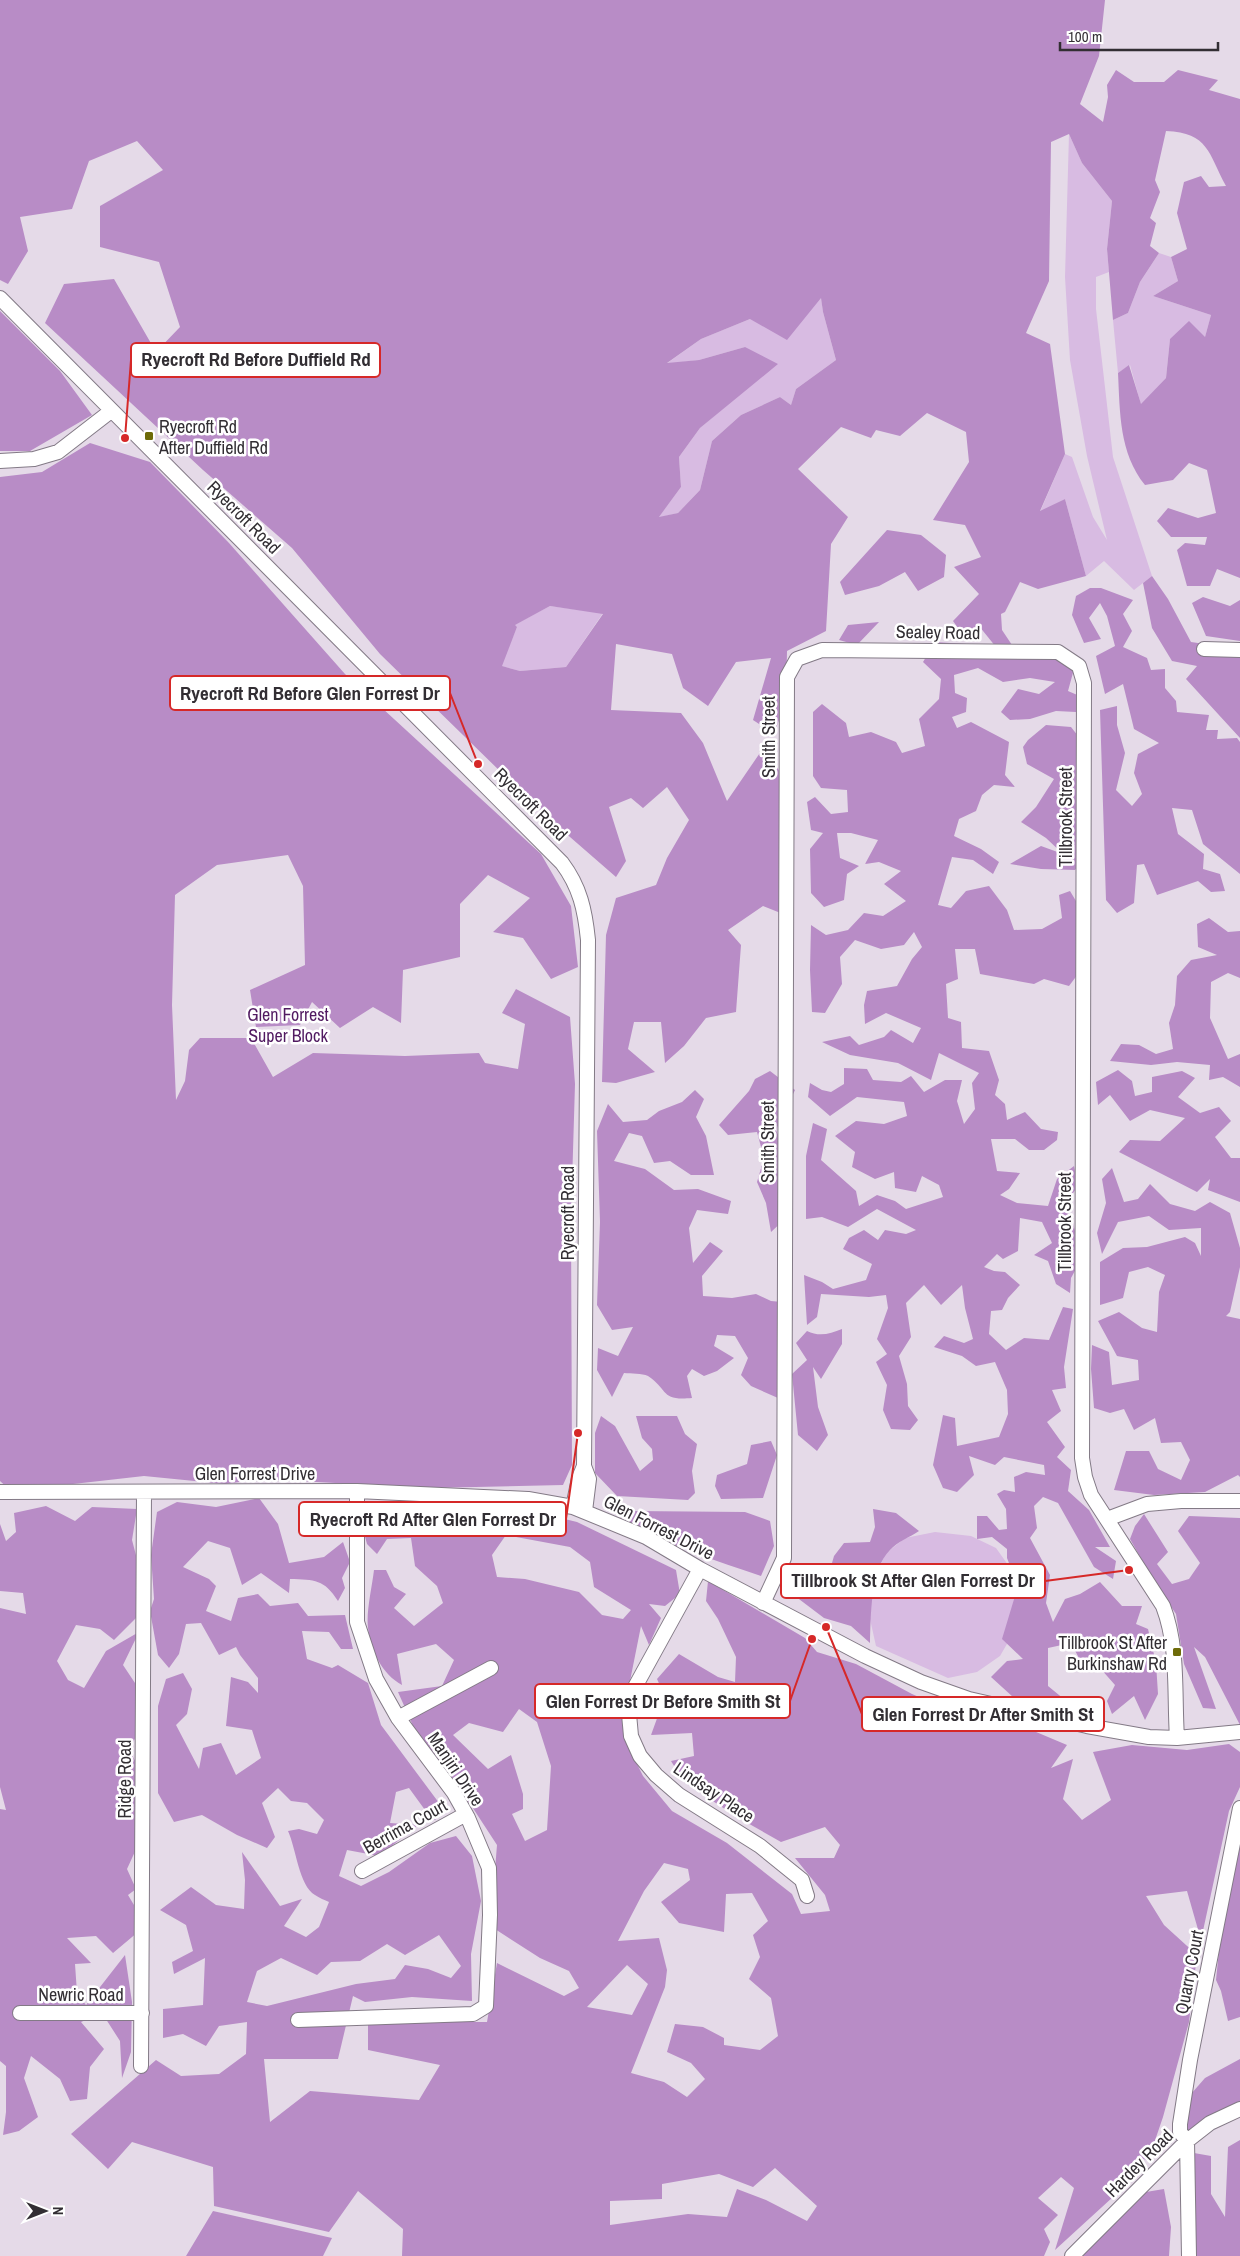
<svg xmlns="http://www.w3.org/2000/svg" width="1240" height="2256" font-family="'Archivo Narrow',sans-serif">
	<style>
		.green { fill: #d8bbe2 }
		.forest { fill: #b88cc6; fill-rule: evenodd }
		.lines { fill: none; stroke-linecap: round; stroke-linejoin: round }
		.minor-casing { stroke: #837a86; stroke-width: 16 }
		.minor { stroke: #fff; stroke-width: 14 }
		.poi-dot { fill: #6e6b09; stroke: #fff; stroke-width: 2 }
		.labels { text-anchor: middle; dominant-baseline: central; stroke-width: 5; stroke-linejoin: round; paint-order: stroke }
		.poi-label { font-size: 18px; fill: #322e33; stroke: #fff; text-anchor: start }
		.street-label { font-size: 18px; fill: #322e33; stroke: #fff }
		.park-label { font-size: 18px; fill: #511a61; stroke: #fff }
		.leader { fill: none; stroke: #d62828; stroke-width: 2 }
		.callout-dot { fill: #d62828; stroke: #fff; stroke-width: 2 }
		.callout { fill: #fff; stroke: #d62828; stroke-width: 2 }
		.callout-label { font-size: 19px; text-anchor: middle; font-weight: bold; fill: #322e33 }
	</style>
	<rect width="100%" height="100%" fill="#e5dae8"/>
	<path class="green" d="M1069,134L1082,163L1112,201L1107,249L1109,272L1096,277V309L1113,457L1152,576L1134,590L1104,561L1086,576L1065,499L1040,512L1065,454L1072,457L1093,517L1107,540L1087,456L1070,360L1065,277Z
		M1159,253L1171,257L1178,281L1153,296L1211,315L1205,337L1170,339L1166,378L1141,405L1130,365L1118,373L1113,320L1128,313L1140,282Z
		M821,297L823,312L836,360L796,389L791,405L780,397L741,415L712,441L700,490L678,513L658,518L681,487L679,457L700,428L733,400L745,347L699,360L666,364L701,339L750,319Z
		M550,606L603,613L566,667L520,671L501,666L517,627L514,625Z
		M935,1532L971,1536L996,1548L1016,1576L1018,1604L1011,1637L1000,1656L977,1672L948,1678L876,1646L870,1619L872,1587L885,1554L905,1538Z"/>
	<path class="forest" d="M0,0H1105L1099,56L1080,104L1103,122L1108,97L1107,85L1116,70L1134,82H1164L1178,70L1218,80L1209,90L1240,99V578L1217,569L1210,586H1187L1177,550L1185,543L1205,545L1207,537H1171L1157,521L1168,508L1198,518L1216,513L1207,470L1189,463L1173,480L1145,485C1119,453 1120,412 1118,373L1129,365L1141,404L1166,378L1170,339L1189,321L1205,337L1211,315L1153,296L1178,281L1171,257L1187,249L1177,213L1184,182L1201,176L1209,187L1226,186C1208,153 1209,133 1166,131L1155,180L1160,192L1150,218L1156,223L1150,246L1159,253L1140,282L1128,313L1113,320L1107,249L1112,201L1082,163L1069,134L1051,142L1049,281L1026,333L1050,344L1065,454L1040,511L1065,499L1086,576L1038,589L1020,582L1005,612L1001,614L1002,630L1020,657L1041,645L1074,669L1068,691L1082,697L1076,712L1056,711L1030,719L1010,720L1001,712L1018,689L1039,694L1055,682L1030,678L1003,682L978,668L954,675L955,693L967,698L966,712L952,717L957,728L971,722L1009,742L1005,775L1015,787L994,785L982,795L976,811L959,819L954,836L981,849L999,862L993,874L973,860L952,857L938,905L951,908L966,891L989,886L1007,910L1014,930L1042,929L1062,918L1059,895L1070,891L1079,906L1081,970L1069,986L1044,979L1034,984L980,974L975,949H955L958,979L946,984L948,1018L961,1022L962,1048L989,1051L999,1080L995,1095L1005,1104L1007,1120L1025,1112L1041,1129L1058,1132L1057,1140L1044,1150H1029L1015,1139H991L997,1171L1020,1173L1009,1189L1000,1195L1017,1203L1048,1206L1057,1179L1074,1166L1078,1186L1064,1206L1074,1227L1082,1258L1071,1278L1070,1293L1056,1284L1048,1261L1034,1255L1052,1243L1042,1222L1020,1218L1018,1251L1003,1259L997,1254L984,1267L994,1271L1005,1272L1020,1285L1008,1298L1002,1310L991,1311L989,1334L1006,1350L1024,1338L1049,1340L1063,1307L1073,1309L1064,1367L1066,1388L1052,1390L1061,1411L1047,1422L1065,1447L1057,1457L1071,1470L1068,1491L1089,1510L1110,1547H1095L1116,1561L1113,1579L1094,1567L1058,1503L1043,1497L1034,1506L1037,1528L1030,1538L1050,1575L1046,1603L1053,1622L1065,1599L1080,1594L1100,1582L1122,1606H1142L1136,1624L1148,1629L1156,1663L1158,1694L1145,1720L1134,1696L1112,1714L1107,1701L1115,1685L1100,1668L1080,1660L1071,1643L1048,1648V1686L1070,1704L1013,1697L991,1677L1007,1661L1023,1659L1002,1639L1018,1586L1007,1558V1549L992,1537L977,1539V1516H987L999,1530L1007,1529L1006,1509L997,1494L1004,1490L1015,1492L1014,1477L1026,1472L1045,1475L1044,1465L1004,1457L995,1465L969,1456L974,1475L957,1492L943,1488L933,1465L943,1415L955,1418L957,1446L999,1437L1008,1414L1007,1390L995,1362L976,1366L962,1356L934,1347L944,1336L964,1343L973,1339L965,1308L962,1285L941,1305L924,1285L906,1303L911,1337L899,1356L907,1384L908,1406L918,1420L910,1430L891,1429L883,1410L887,1385L876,1362L887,1354L877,1339L888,1308L886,1295L869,1297L821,1294L817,1317L807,1325L804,1275L822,1282L833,1289L866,1280L872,1264L843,1249L849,1238L864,1230L878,1240L885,1230L906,1234L916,1230L877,1209L848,1227L822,1217L806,1219V1156L813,1123L827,1129L821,1160L856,1191L859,1206L877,1195L895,1201L906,1209L943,1197L939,1185L922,1176L916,1192L895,1188L894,1172L875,1179L852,1167L855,1152L835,1136L856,1121L884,1124L907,1116L904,1102L857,1097L830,1116L808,1097L810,1083L822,1090L831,1092L844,1084V1068L867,1069L873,1080L901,1082L911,1076L924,1092L945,1080H962L957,1101L964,1124L975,1109L972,1083L979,1073L939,1053L931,1080L898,1063L850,1055L822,1042L850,1036L859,1045L884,1037L891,1030L913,1043L921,1028L886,1013L865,1024L864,1005L867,991L897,986L912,959L922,947L914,932L904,945L881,949L855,940L840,957L842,984L825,1013L812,1012L810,970L811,925L826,935L848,930L864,913L883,916L906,901L884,884L901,871L879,862L865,864L878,840L851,833H837L840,858L859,866L847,874L844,900L824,907L811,893L810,849L823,833L811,830L807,802L815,797L831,814L848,812L847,790L821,788L813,776V712L822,704L846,723L849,737L871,732L896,742L902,753L925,746L919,719L939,699L941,679L923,662L935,642L966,644L1000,652L979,626L963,635L953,621L979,594L954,567L981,557L965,525L933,520L969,462L966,432L927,413L900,436L876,430L871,438L841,427L798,469L848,517L831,544L826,631L787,651L786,701L774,734L753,720L771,658L736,662L708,706L683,688L672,654L616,644L611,710L681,713L703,743L727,801L764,747L780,772L783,914L763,906L728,930L741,945L736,1012L706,1018L684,1046L665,1063L661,1022H634L628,1049L655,1072L616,1083L602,1082L606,935L616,898L656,885L667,858L689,820L667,787L643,808L631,798L609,807L626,861L616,877L547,817L380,654L292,548L203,470L45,323L64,284L114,279L156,352L180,327L159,262L100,247V206L163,170L137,141L89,161L72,209L20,217L28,251L8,284L0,280ZM821,298L823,312L836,360L796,389L791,405L780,397L741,415L712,441L700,490L678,513L659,517L681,487L679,457L700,428L778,364L745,347L699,360L667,363L701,339L750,319L787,340ZM550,606L603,614L566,667L520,671L502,666L517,627L515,625Z
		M0,311L60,371L92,415L30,451H0Z
		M90,443L150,462L229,543L345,674L541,854L571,906L578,967L551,979L523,938L493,932L530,898L488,875L460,904V957L403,970L401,1023L373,1007L340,1028L312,1002L300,1025L256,1027L250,990L305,965L303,886L288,855L217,865L175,895L172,1005L176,1100L185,1081L189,1050L200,1038H251L273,1077L313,1053L405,1056L479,1053L485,1063L518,1069L525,1024L502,1013L516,989L570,1017L575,1084L571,1218L572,1465L563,1485L428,1488L261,1479L225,1484L144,1476L11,1491L0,1481V477L42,472Z
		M887,530L921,535L946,555L944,577L918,591L905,572L879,586L845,595L840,582Z
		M1152,576L1168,599L1191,642L1240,649V738L1186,679L1197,666L1172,661L1152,628L1143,583Z
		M1090,588H1101L1133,600L1123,614L1132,631L1123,647L1147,658L1151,670L1165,669V688L1176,701L1177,712L1209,715L1206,730H1218L1217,739L1237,738L1240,742V874L1203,844L1192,810L1172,808L1178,834L1204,854L1203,869L1220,874L1225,891L1211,892L1198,881L1157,895L1144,864L1137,865L1134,903L1117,913L1106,900L1100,710L1117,706V725L1125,753L1116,790L1132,806L1142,794L1134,773L1138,754L1159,743L1134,729L1123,684L1105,694L1096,656L1115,646L1107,616L1100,603L1089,618L1101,639L1084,643L1072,615L1076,596Z
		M1203,597L1230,606L1240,600V641L1206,636L1192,603Z
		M879,622L857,645L839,640L848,625Z
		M1046,725L1071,727L1082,741L1088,853L1075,870L1041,869L1010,864L1041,846L1063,854L1046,838L1021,822L1036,807L1054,779L1027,764L1023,747L1028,740Z
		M1209,918L1228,932L1240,931V978L1228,973L1211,982L1210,1018L1228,1059L1240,1054V1087L1223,1077L1209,1080L1210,1065L1177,1062L1151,1065L1110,1061L1121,1044L1139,1045L1156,1054L1173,1049L1169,1023L1175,1005L1177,976L1191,960L1217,955L1198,947L1197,924Z
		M1118,1070L1132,1081L1135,1096L1152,1092V1077L1182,1071L1195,1078L1178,1097L1200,1113L1219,1107L1231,1121L1215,1137L1231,1158H1240V1202L1208,1190L1210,1179L1197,1192L1119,1152L1130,1140L1160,1141L1185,1118L1150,1110L1130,1121L1110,1095L1098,1105L1096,1082Z
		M770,1071L795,1090L776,1130L791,1165L786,1218L771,1232L766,1203L757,1182L764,1158L757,1132L728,1135L719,1125L749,1091L755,1079Z
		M695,1090L704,1099L696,1117L706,1136L714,1175H691L670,1161L654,1163L642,1136L629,1133L614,1161L645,1169L674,1190L698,1189L731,1201L728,1214L697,1210L689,1228L693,1263L710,1242L723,1251L702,1276L703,1296L732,1298L756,1294L771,1301L782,1302L778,1398L751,1386L741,1375L748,1358L735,1336L717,1335L714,1346L734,1358L717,1371L704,1376L692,1369L687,1376L692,1398C660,1401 669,1390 648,1376C642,1373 631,1374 624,1373L612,1397L597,1370L598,1348L618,1356L633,1327L612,1330L597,1305L600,1222L597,1131L608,1104L623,1122L647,1120L659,1111L682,1102Z
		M1112,1168L1124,1202L1138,1199L1150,1184L1170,1204L1195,1211L1210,1202L1230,1213L1240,1248V1267L1230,1312L1226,1316L1240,1319V1477L1238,1475L1205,1492L1154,1495L1114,1490L1126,1451H1149L1158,1469L1181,1480L1190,1460L1181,1442L1161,1443L1155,1418L1134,1430L1124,1409L1110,1413L1094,1408L1091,1369L1092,1345L1109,1352L1112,1385L1139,1380L1138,1360L1117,1356L1098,1321L1119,1312L1142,1328L1157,1332L1159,1292L1165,1275L1148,1267L1129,1272L1123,1298L1100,1305V1262L1123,1248L1147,1247L1185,1237L1195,1243L1201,1256V1228L1169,1230L1149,1216L1118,1222L1102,1254L1097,1233L1106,1203L1102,1179Z
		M842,1329V1344L821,1379L813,1367L818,1407L828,1435L817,1451L798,1435L792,1374L807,1360L796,1343L807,1331C819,1337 830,1334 842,1329Z
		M601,1416L615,1426L640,1471L653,1460L652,1449L642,1438L636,1416H677L685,1434L697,1444L692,1471L695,1493L688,1500L617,1496L595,1473V1433Z
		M771,1441L777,1455L763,1498L721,1499L715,1486L717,1475L747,1464L751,1445Z
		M259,1498L278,1524L289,1563L324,1557L343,1542L350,1562L342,1578L345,1588L338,1601C324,1579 315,1580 290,1579L289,1593L261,1573L242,1585L230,1548L208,1541L183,1567L209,1579L216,1586L206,1611L231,1621L238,1598L258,1594L270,1606L298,1603L308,1616L345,1615L353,1649H341L329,1632L302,1631L307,1659L332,1668L338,1665L368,1683L381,1725L445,1811L435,1820L425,1810L409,1788L396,1792L390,1823L418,1825L379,1856L347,1850L339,1876L361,1886L389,1872L430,1843L456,1836L472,1856L481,1901L471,1954L472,2001L412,1997L365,2002L353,1996L338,2059H264L270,2122L310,2091L419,2100L440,2065L368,2050V2022H487L497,1963L564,1996L579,1988L569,1971L540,1958L495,1929L494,1882L497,1845L467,1799L430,1752L414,1728L398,1692L442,1686L454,1660L436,1644L397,1654L402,1685C382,1674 371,1651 368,1628C366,1612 372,1587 374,1570H386L394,1587L406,1594L394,1608L414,1626L443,1603L437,1586L415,1566L411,1538L387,1539L377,1554L367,1544L363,1529L392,1513L434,1515L480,1508L532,1511L577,1522L676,1570L680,1594L665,1606L649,1604L661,1618L649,1645L641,1626L630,1681L624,1698V1738L643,1776L672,1811L727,1843L792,1894L801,1914L830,1911L825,1895L795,1858H834L840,1845L825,1827L781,1842L737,1817L684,1782L671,1761L694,1756L692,1733L651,1735L659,1713L669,1705L657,1679L679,1654L718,1677L735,1682L736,1657L718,1619L706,1601L708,1581L805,1638L817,1652L856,1664L912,1694L960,1715L1029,1729L1067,1745L1051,1768L1073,1759L1063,1799L1082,1820L1111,1800L1093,1752L1132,1745L1187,1750L1229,1744L1240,1752V1787L1229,1811L1201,1940L1187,1891L1146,1896L1164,1925L1197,1955L1189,2022L1163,2117L1148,2161L1137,2156V2175L1055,2250L1074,2188L1061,2177L1038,2198L1058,2215L1044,2229L1050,2242L1044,2256H402L403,2229L358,2191L329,2232L214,2206L213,2167L132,2142L108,2169L71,2134L156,2060L181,2076L219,2074L246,2054L247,2022L219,2026L206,2046L183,2034L163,2038V2009L203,2005L205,1958L174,1974L172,1962L193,1951L186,1925L160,1910L191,1887L216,1905L244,1909L245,1880L242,1852L280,1906L302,1899L284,1926L306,1937L319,1927L329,1902C325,1900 319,1898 315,1895C299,1886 296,1848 288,1831L299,1829L317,1834L324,1820L307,1803L291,1801L278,1788L262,1803L275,1837L267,1848L237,1835L202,1815L174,1822L158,1793V1706L166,1679L183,1673L192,1689L187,1714L176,1725L199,1769L203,1748L221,1743L236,1775L261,1758L252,1730L226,1726L231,1677L248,1682L258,1693V1678L240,1655L236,1647L219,1655L201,1623L186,1624L179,1654L169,1668L158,1655L150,1611L154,1599L151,1555L157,1512L177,1502L216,1507ZM506,1535L570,1547L590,1562L594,1587L631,1610L623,1619L602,1615L579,1592L525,1579L497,1577L492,1555ZM519,1709L537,1722L551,1766L547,1830L525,1841L512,1814L523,1809V1794L511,1755L488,1769L453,1735L469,1723L503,1732ZM664,1863L688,1869L690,1880L661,1902L679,1923L724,1932L726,1894L752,1893L768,1921L753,1935L760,1957L749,1979L771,1998L778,2036L760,2050L724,2045V2038L703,2027L675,2024L667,2052L691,2063L705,2079L687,2097L664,2082L631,2073L665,1987L667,1970L659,1938L618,1941L644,1891ZM439,1935L461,1966L451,1978L428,1969L405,1965L395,1979L356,1984L267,2006L247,2002L257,1971L281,1958L317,1975L331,1962L360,1961L387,1944L405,1955ZM627,1965L648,1984L632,2015L587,2007ZM775,2168L817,2206L807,2221L766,2200L737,2189L727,2217L688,2214L610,2225V2201L662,2199V2184L719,2174L753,2187Z
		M46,1506L75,1521L92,1507L137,1509L132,1540L137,1559V1617L114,1640L100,1629L76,1625L57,1661L68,1680L84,1688L106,1651L139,1632L123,1665L137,1686L139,1731L129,1750L137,1764L138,1845L127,1869L136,1889L128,1895L137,1910L138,1932L113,1953L96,1936L67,1938L91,1963L75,1964L77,1993L86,2005L125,1955L132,2002L131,2052L122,2078L120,2041L102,2013L81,2022L104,2049L90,2067L87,2099L70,2101L60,2079L31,2056L24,2078L38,2117L19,2131L3,2135L6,2112V2066L0,2061V1809L6,1810L0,1787V1608L26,1614L23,1593L0,1591V1524L6,1541L16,1532L14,1513Z
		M873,1509L896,1513L919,1531C910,1537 897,1542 890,1550C870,1569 871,1617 870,1643L851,1626L824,1618L787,1590L796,1580L826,1584L834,1556L844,1543L870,1542L875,1527Z
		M632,1511L745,1512L770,1521L774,1546L761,1576C709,1558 660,1544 614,1512Z
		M1144,1514L1168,1552L1157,1564L1172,1584L1189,1579L1200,1563L1178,1531L1189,1516L1240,1518V1725L1205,1657L1194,1647L1216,1709L1203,1708L1184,1664L1176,1614L1155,1583L1130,1539L1135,1526Z
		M1240,1827V2017L1228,2021L1221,1991L1216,1980L1224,1901Z
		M1240,2059V2103L1214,2114L1186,2133L1184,2102L1205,2078Z
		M1240,2140V2256H1188L1194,2153L1211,2156V2194L1225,2217L1228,2147Z
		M1164,2189L1171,2227L1169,2256H1081L1146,2192Z
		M213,2211L332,2238L323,2256H186Z"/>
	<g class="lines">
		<defs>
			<path id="minor" d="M0,298L562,863C580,887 585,910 588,940L584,1466L589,1479L585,1511
				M0,461L34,459L58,452L111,411
				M1204,649L1240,650
				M0,1492L357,1491L528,1499L573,1507L646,1537L700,1569L865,1656L921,1682L969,1699L1087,1726L1149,1737L1177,1738L1240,1732
				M573,1507L579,1478L584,1466
				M1107,1519L1147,1504L1181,1501H1240
				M700,1569L635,1687L629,1714L631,1736L640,1756L656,1775L679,1795L760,1846L802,1880L807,1896
				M763,1603L784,1558L787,677L797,659L822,650L1058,652L1079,666L1084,683L1082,1458L1085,1477L1091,1495L1163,1606C1179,1648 1174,1693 1177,1738
				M398,1718L491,1668
				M362,1871L466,1814
				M20,2013H142
				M298,2020L473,2014L486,2006L490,1915L489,1868L468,1818L454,1793L398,1718L376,1679L357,1622V1491
				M141,2066L144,1492
				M1072,2256L1187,2141L1210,2123L1240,2109
				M1189,2256L1187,2141L1180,2132V2124L1190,2060L1240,1808"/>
		</defs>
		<use href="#minor" class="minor-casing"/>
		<use href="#minor" class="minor"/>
	</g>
	<g class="poi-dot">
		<rect x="144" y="431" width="10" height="10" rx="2.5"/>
		<rect x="1172" y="1647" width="10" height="10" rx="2.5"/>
	</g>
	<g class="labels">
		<g class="poi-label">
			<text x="159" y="426">Ryecroft Rd<tspan x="159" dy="21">After Duffield Rd</tspan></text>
			<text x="1167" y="1642" text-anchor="end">Tillbrook St After<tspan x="1167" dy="21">Burkinshaw Rd</tspan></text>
		</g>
		<g class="street-label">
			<text transform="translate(244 517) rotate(45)">Ryecroft Road</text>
			<text transform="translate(938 632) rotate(1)">Sealey Road</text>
			<text transform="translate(768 737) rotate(-90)">Smith Street</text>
			<text transform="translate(531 804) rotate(45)">Ryecroft Road</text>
			<text transform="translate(1065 817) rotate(-90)">Tillbrook Street</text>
			<text transform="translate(767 1142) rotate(-90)">Smith Street</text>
			<text transform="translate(567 1213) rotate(-90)">Ryecroft Road</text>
			<text transform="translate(1064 1222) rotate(-90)">Tillbrook Street</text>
			<text x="255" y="1473">Glen Forrest Drive</text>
			<text transform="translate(659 1527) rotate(27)">Glen Forrest Drive</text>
			<text transform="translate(456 1769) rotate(56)">Manjiri Drive</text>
			<text transform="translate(124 1779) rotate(-90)">Ridge Road</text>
			<text transform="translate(714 1792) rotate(34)">Lindsay Place</text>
			<text transform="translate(405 1826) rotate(-29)">Berrima Court</text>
			<text transform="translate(1189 1972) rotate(-79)">Quarry Court</text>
			<text x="81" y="1994">Newric Road</text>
			<text transform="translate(1139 2163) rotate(-45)">Hardey Road</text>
		</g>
		<g class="park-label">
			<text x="288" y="1014">Glen Forrest<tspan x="288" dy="21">Super Block</tspan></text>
		</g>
	</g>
	<path class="leader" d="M125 438L131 360M478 764L450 693M578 1433L566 1519M1129 1570L1045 1581M812 1639L790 1701M826 1627L862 1714"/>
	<g class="callout-dot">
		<circle cx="125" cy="438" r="5"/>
		<circle cx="478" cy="764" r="5"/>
		<circle cx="578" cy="1433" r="5"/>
		<circle cx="1129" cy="1570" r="5"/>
		<circle cx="812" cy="1639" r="5"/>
		<circle cx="826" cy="1627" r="5"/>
	</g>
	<g class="callout">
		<rect x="131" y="343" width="249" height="34" rx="5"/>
		<rect x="170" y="676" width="280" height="34" rx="5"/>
		<rect x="299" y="1502" width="267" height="34" rx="5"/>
		<rect x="781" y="1564" width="264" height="34" rx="5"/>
		<rect x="535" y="1684" width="255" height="34" rx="5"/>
		<rect x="862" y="1697" width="242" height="34" rx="5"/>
	</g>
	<g class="callout-label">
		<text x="256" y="366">Ryecroft Rd Before Duffield Rd</text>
		<text x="310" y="700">Ryecroft Rd Before Glen Forrest Dr</text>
		<text x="433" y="1526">Ryecroft Rd After Glen Forrest Dr</text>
		<text x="913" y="1587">Tillbrook St After Glen Forrest Dr</text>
		<text x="663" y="1708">Glen Forrest Dr Before Smith St</text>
		<text x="983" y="1721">Glen Forrest Dr After Smith St</text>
	</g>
	<g transform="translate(45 2211) rotate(90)" stroke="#ffffff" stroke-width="4" paint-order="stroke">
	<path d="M0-4L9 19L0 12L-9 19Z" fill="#322e33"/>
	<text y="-8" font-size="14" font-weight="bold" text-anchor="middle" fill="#322e33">N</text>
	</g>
	<path d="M1060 42v8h158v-8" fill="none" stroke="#322e33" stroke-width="2.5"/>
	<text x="1068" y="42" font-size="15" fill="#322e33" stroke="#ffffff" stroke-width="4" paint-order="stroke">100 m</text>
</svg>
